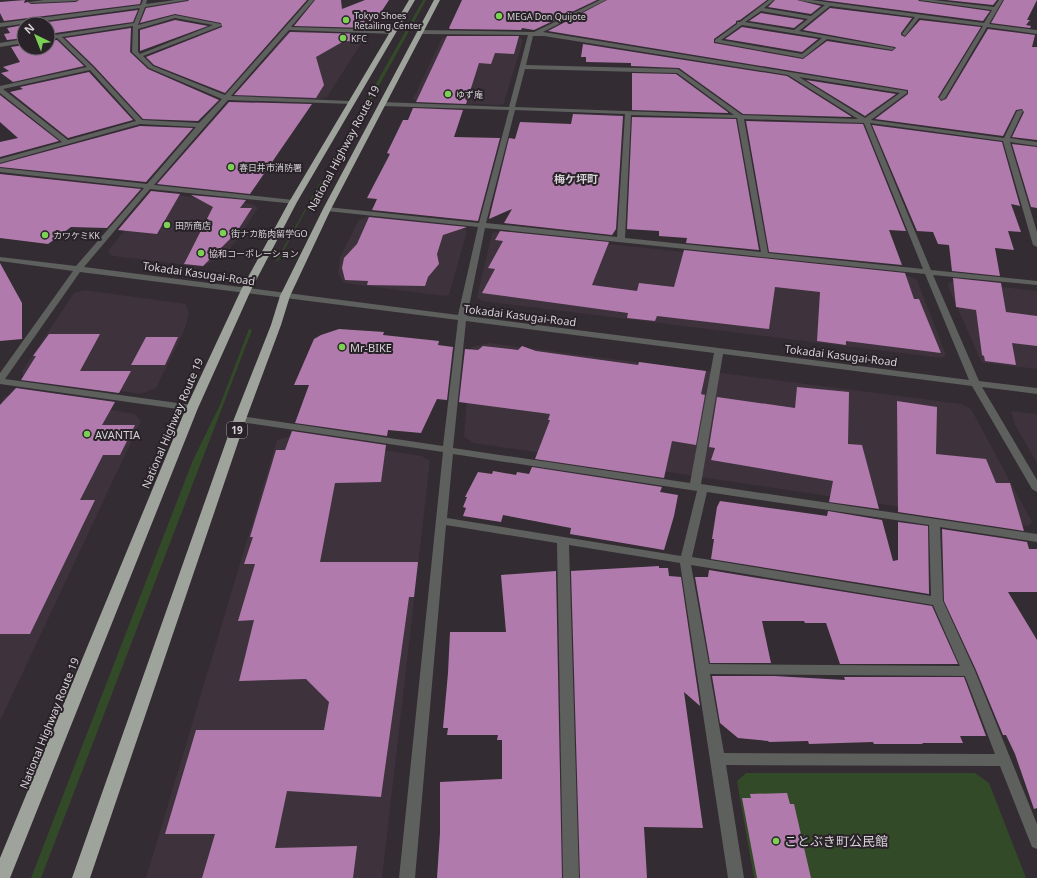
<svg xmlns="http://www.w3.org/2000/svg" width="1037" height="878" font-family="'Noto Sans','Noto Sans JP',sans-serif">
	<style>
		.built { fill: #3e323d }
		.green { fill: #334a29 }
		.building { fill: #b07bac }
		.lines { fill: none; stroke-linecap: round; stroke-linejoin: round }
		.minor { fill: #5e605d; fill-rule: evenodd }
		.highway { fill: #9ea49b; fill-rule: evenodd }
		.poi-dot { fill: #7cd154; stroke: #292228; stroke-width: 1.5 }
		.labels { text-anchor: middle; dominant-baseline: central; stroke-width: 4; stroke-linejoin: round; paint-order: stroke }
		.far-poi-label { font-size: 9px; fill: #d5d1d5; stroke: #292228; text-anchor: start }
		.shield { fill: #292228; stroke: #a19ca1; stroke-width: 1 }
		.shield-label { font-size: 10px; font-weight: bold; fill: #d5d1d5 }
		.street-label { font-size: 11px; fill: #d5d1d5; stroke: #292228 }
		.far-quarter-label { font-size: 11px; font-weight: bold; fill: #d5d1d5; stroke: #292228 }
		.poi-label { font-size: 11px; fill: #d5d1d5; stroke: #292228; text-anchor: start }
		.near-poi-label { font-size: 13px; fill: #d5d1d5; stroke: #292228; text-anchor: start }
	</style>
	<rect width="100%" height="100%" fill="#332c32"/>
	<path class="built" d="M293,31L362,34L366,36L327,97L319,99L239,97L236,95L287,33Z
		M449,36L519,38L523,40L504,103L501,105L418,102L413,99L442,38Z
		M158,193L253,204L258,208L237,240L223,256L202,267L113,256L108,251L154,194Z
		M367,217L462,228L467,231L449,295L444,296L344,283L338,274L340,257L359,220Z
		M497,232L909,276L917,280L946,355L942,358L482,301L477,297L492,233Z
		M954,281L1037,291V369L984,363L981,361L947,284Z
		M84,290L186,304L189,314L184,331L156,388L141,394L24,377L22,371L74,293Z
		M489,343L961,404L971,409L1032,522L1028,526L474,443L464,437L471,347Z
		M15,394L135,414L141,421L0,721V404L5,396Z
		M1011,411L1037,414V463L1015,425Z
		M291,436L422,456L430,461L382,878H146L277,440Z"/>
	<path class="green" d="M423,0H426L337,162H332Z
		M321,181H326L306,210L278,261H276Z
		M249,329L252,330L41,878H31L193,460L220,405Z
		M746,773H975L989,783L1026,878H754L737,781Z"/>
	<path class="building" d="M25,0L24,3L28,2L31,4L76,2L79,0H141L140,4L4,21L0,13V2Z
		M189,0H307L225,93L154,65L146,57L222,27L221,23L175,14L140,23L146,8L188,1Z
		M315,0H341L342,9L365,0H389L372,26L368,28L294,26Z
		M462,0H597L534,30L522,28L521,30L450,29L449,28Z
		M607,0H767L740,20L736,21V23L714,39V43L803,59L827,41L892,51L896,48L895,47L803,30L830,8L912,18L901,33V35L905,37L920,20L981,27L938,97L941,101L946,99L988,29L1035,35L1032,47H1037V140L1012,137L1024,112L1022,109L1016,110L1003,136L875,119L908,94V90L548,31Z
		M775,0H797L821,6L811,14L768,7Z
		M822,0H918L919,1L990,11L983,21Z
		M946,0H997L993,5Z
		M1004,0H1037L1027,20H1030L1026,25L1031,26L1030,28L991,23Z
		M138,10L133,22L48,34V24H33Z
		M761,13L804,20L794,28L749,21Z
		M175,20L208,26L140,51V30Z
		M24,25V38L7,40L4,34L10,33L7,28Z
		M742,27L818,39L802,52L725,39Z
		M131,28L130,52L148,69L219,100L198,121L143,119L94,66L65,38Z
		M290,32L363,34L367,42L344,41L316,57L324,85L316,98L234,95Z
		M447,36H519L514,54L495,53L491,64L479,63L466,104L416,102Z
		M57,40L84,66L13,82L1,73L9,71L3,67L20,62L11,47L24,45V48H48V41Z
		M583,44L787,76L852,117L743,114L679,68L631,66V63L586,62V57H581Z
		M89,72L133,120L68,138L10,92L23,89L20,87Z
		M632,73L676,74L729,113L632,110Z
		M806,80L896,94L865,116Z
		M0,95L59,141L0,157V142L18,138L0,122Z
		M229,102L312,104L250,194L157,184Z
		M413,108L463,110L454,137L500,138L478,221L372,210L377,199L367,198L390,154L387,153L403,120H408Z
		M573,114L623,116L616,229L612,235L504,223L512,209L489,219L509,138L515,139L520,122L571,124Z
		M632,117L736,119L759,250L686,243L687,238L659,236V231L627,229Z
		M746,121L863,124L906,231L889,230L902,265L769,252Z
		M872,125L1002,142L1020,206L1011,204L1021,232L1008,231L1014,250L995,248L1000,276L952,271L949,245L938,244L933,232L917,231Z
		M140,126L193,128L146,182L0,167V164Z
		M1012,144L1037,147V208L1031,207Z
		M0,174L141,189L107,228L71,227L48,244L0,238Z
		M151,191L180,194L157,234L118,230Z
		M191,195L246,200L240,208H252L236,233L203,266L184,264L213,207Z
		M369,217L467,227L443,235L437,254L439,264L428,277L425,286L367,285L368,281L345,280L342,268L344,258L357,244Z
		M500,231L609,242L592,285L637,291L639,283L674,287L684,250L905,273L914,299H919L941,353L846,341V345L817,341L820,292L775,287L769,329L657,316L655,321L627,318L628,313L482,293L495,269L488,268L503,241L495,240Z
		M0,263L22,303V339L0,341Z
		M953,278L1001,283L1006,312L1037,316V346L1012,343L1016,365L985,361L984,356L982,355L976,310L956,307Z
		M339,329L384,332L383,335L439,341L438,345L453,347L447,400L437,399L421,433L388,430L387,436L295,423L309,385H294L314,339L321,335Z
		M49,334H100L80,371H131L119,393L21,380L36,356H33Z
		M146,337H178L165,365H131Z
		M483,346L518,350L522,346L536,351L638,365L639,362L706,371L701,394L705,395L696,445L672,441L664,478L535,459L550,420H548L550,414L459,402L465,349L478,350Z
		M797,387L849,392L848,444L862,445L879,509L829,502L833,481L711,460L715,448L709,447L717,397L795,408Z
		M16,388L115,402L102,425H135L120,455H103L80,500H95L30,634H0V405Z
		M897,401L937,407L936,454L986,459L996,483H1010L1024,531L898,512Z
		M292,431L386,445L381,482L335,483L320,562H418L414,597H409L381,797L287,791L275,848L357,846L353,878H202L215,834H165L196,730H324L329,702L306,679L239,681L254,620L238,621L255,564H244L253,537H250L276,450H285Z
		M532,467L662,487L660,492L678,495L674,516L664,550L570,534L571,528L503,515L501,522L463,516L466,508L463,507L467,497H465L478,472L492,474L493,471L516,475L517,472L529,474Z
		M720,501L827,516L828,511L882,520L893,561L898,560V522L928,526L929,594L711,559L714,539H712L717,507Z
		M942,529L1027,542L1029,549H1037V592H1008L1037,640V808L1034,809L1015,754L1006,735H1003L976,670L944,601Z
		M659,566V568H668L669,576L681,577L700,706L684,692L703,828L644,827L647,878H580L571,571Z
		M709,570L932,606L958,664H840L826,623H805L804,621H762L771,663H710L695,577H708Z
		M556,571L562,878H437L440,833V782L502,779V740H497L498,735H447L448,728H443L448,673L450,632H506L501,575Z
		M712,676H774L845,680L844,677H964L986,736H960L963,743H922L923,744H874L873,742L809,744L808,741L769,742L768,741L738,738L720,723Z
		M787,793L790,804H794L811,878H757L742,798H751L750,794Z"/>
	<g class="lines">
		<path class="minor" d="M44,0H78L76,1L31,3L29,2Z
			M143,0H147L146,4L175,0H188L145,7L138,25L175,15L221,24V26L143,56L153,66L225,95L309,0H314L291,27L393,30L396,32L393,34L289,30L231,96L350,101L352,102V104L228,100L154,185L293,200H296V204L150,189L84,267L458,315L478,227L327,211L323,209L327,207L479,223L509,110L382,106L379,104L382,102L509,107L528,35L420,34L417,32L420,30L534,32L600,0H606L543,32L907,91V93L871,120L1004,138L1017,111L1022,110L1023,111L1010,138L1037,142V146L1010,142L1037,232V247L1033,245L1003,141L870,123L931,270L1037,281V285L933,275L979,381L1037,388V394L982,387L1037,480V492L1032,489L972,386L723,354L701,484L1037,534V542L940,527L943,601L975,671L1037,824V849L1032,847L1030,842L1000,766L726,765L744,878H728L680,563L569,545L579,878H563L557,543L446,525L415,878H399L443,452L240,422L235,419L240,416L443,446L458,320L80,272L5,379L192,405L197,408L195,410L192,411L0,384V373L73,271L0,261V257L76,266L144,188L0,172V168L147,184L196,127L140,124L0,163V159L62,142L0,93V86L87,67L57,38L48,40V36L134,23L140,8L0,27V23L141,5ZM175,18L213,25L140,54L138,52V29ZM133,26L132,52L149,68L222,99L199,123L142,120L93,67L62,37ZM533,36H544L788,75L858,119L742,115L678,69L526,65ZM525,69L677,73L734,115L515,107ZM90,70L136,121L68,140L3,89ZM799,77L900,93L865,118ZM515,110L625,114L617,237L486,223ZM631,115L737,118L761,252L625,238ZM744,119L864,123L923,269L768,253ZM485,228L925,274L969,380L467,316ZM466,321L714,353L690,483L453,448ZM453,454L697,491L681,556L447,518ZM707,492L929,525L931,596L692,557ZM691,565L933,605L960,666L709,664ZM710,674L965,676L995,754L724,753Z
			M769,0H774L764,8L811,16L825,5L798,0H811L984,23L992,10L919,0H933L994,7L999,0H1003L989,24L1037,30V34L987,27L945,98L942,100L939,98L983,26L919,18L905,36L902,34L915,17L830,6L799,31L895,48L892,50L827,39L803,58L715,42V40L737,24V22H740ZM761,11L808,19L794,30L745,22ZM742,25L822,38L802,54L721,40Z
			M24,39V43L0,47V43Z"/>
		<path class="highway" d="M409,0H415L297,202L251,290L198,408L10,878H0V858L186,408L241,290L289,202Z
			M434,0H440L331,209L290,296L281,325L246,419L90,878H72L234,419L271,325L280,296L323,209Z"/>
	</g>
	<g class="poi-dot">
		<circle cx="499" cy="16" r="4"/>
		<circle cx="346" cy="20" r="4"/>
		<circle cx="343" cy="38" r="4"/>
		<circle cx="448" cy="94" r="4"/>
		<circle cx="231" cy="167" r="4"/>
		<circle cx="167" cy="225" r="4"/>
		<circle cx="223" cy="233" r="4"/>
		<circle cx="45" cy="235" r="4"/>
		<circle cx="201" cy="253" r="4"/>
		<circle cx="342" cy="347" r="4"/>
		<circle cx="87" cy="434" r="4"/>
		<circle cx="776" cy="841" r="4"/>
	</g>
	<g class="labels">
		<g class="far-poi-label">
			<text x="354" y="15">Tokyo Shoes<tspan x="354" dy="10">Retailing Center</tspan></text>
			<text x="507" y="16">MEGA Don Quijote</text>
			<text x="351" y="38">KFC</text>
			<text x="456" y="94">ゆず庵</text>
			<text x="239" y="167">春日井市消防署</text>
			<text x="175" y="225">田所商店</text>
			<text x="231" y="233">街ナカ筋肉留学GO</text>
			<text x="53" y="235">カワケミKK</text>
			<text x="209" y="253">協和コーポレーション</text>
		</g>
		<rect class="shield" x="227" y="422" width="20" height="16" rx="3"/>
		<g class="shield-label">
			<text x="237" y="430">19</text>
		</g>
		<g class="street-label">
			<text transform="translate(343 148) rotate(-62)">National Highway Route 19</text>
			<text transform="translate(199 273) rotate(8)">Tokadai Kasugai-Road</text>
			<text transform="translate(520 315) rotate(7)">Tokadai Kasugai-Road</text>
			<text transform="translate(841 355) rotate(7)">Tokadai Kasugai-Road</text>
			<text transform="translate(172 423) rotate(-67)">National Highway Route 19</text>
			<text transform="translate(49 723) rotate(-68)">National Highway Route 19</text>
		</g>
		<g class="far-quarter-label">
			<text x="576" y="178">梅ケ坪町</text>
		</g>
		<g class="poi-label">
			<text x="350" y="347">Mr-BIKE</text>
			<text x="95" y="434">AVANTIA</text>
		</g>
		<g class="near-poi-label">
			<text x="784" y="841">ことぶき町公民館</text>
		</g>
	</g>
	<g transform="translate(36 36) rotate(317)"><circle r="19" fill="#292228" stroke="#6e686d"/>
	<path d="M0-3L7 15L0 10L-7 15Z" fill="#7cd154"/>
	<text y="-6" font-size="11" font-weight="bold" text-anchor="middle" fill="#d5d1d5">N</text>
	</g>
</svg>
